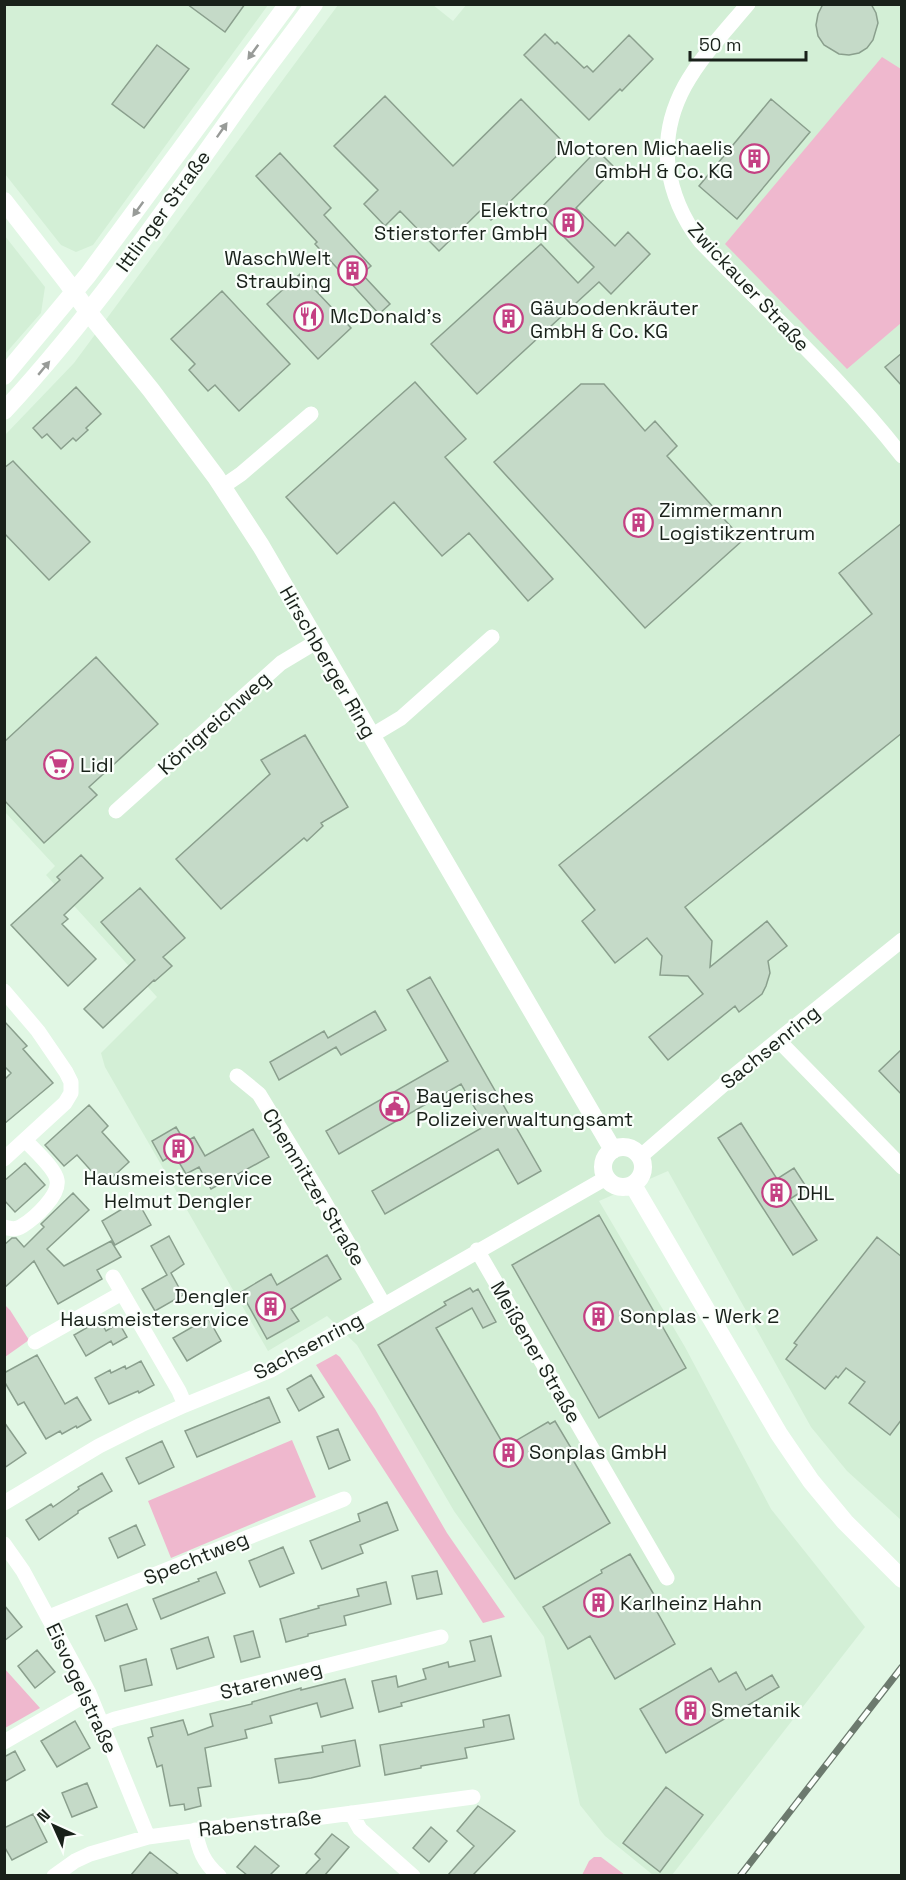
<svg xmlns="http://www.w3.org/2000/svg" width="906" height="1880" font-family="'Space Grotesk',sans-serif">
	<style>
		.built { fill: #d3efd6 }
		.green { fill: #efb8ce }
		.building { fill: #c5dac8; stroke: #8a9f8d; stroke-width: 1.5 }
		.lines { fill: none; stroke-linecap: round; stroke-linejoin: round }
		.minor { stroke: #fff; stroke-width: 15 }
		.tertiary { stroke: #fff; stroke-width: 18 }
		.rail-casing { stroke: #6c7a6e; stroke-width: 7 }
		.rail { stroke: #fafffb; stroke-width: 4.5; stroke-dasharray: 14; stroke-linecap: butt }
		.oneway { fill: #989b98 }
		.labels { text-anchor: middle; dominant-baseline: central; stroke-width: 4.5; stroke-linejoin: round; paint-order: stroke }
		.poi-label { font-size: 20px; fill: #19211a; stroke: #fafffb; text-anchor: start }
		.street-label { font-size: 20px; fill: #19211a; stroke: #fafffb }
	</style>
	<rect width="100%" height="100%" fill="#e1f7e4"/>
	<path class="built" d="M467,4L901,5V1520L847,1471L811,1427L668,1171L599,1201L685,1347L771,1509L865,1627L672,1875H653L605,1836L580,1805L544,1637L454,1511L357,1345L327,1316L268,1351L105,1067L101,1053L157,997L46,875L55,866L5,812V435L74,363L338,5H433L453,21Z
		M5,5H268L93,245L76,252L61,245L5,174Z
		M5,236L45,287L41,313L5,354Z"/>
	<path class="green" d="M882,57L901,69V323L847,369L725,244Z
		M5,1305L10,1310L29,1340L5,1357Z
		M336,1354L340,1357L375,1409L447,1533L505,1617L483,1623L316,1365Z
		M292,1440L316,1497L171,1558L148,1501Z
		M4,1668L40,1708L5,1728L4,1727Z
		M594,1857H601L625,1875H582L589,1861Z"/>
	<path class="building" d="M187,4H245L225,32Z
		M823,4H871L876,13L878,23L873,40L867,48L859,53L849,55L839,54L824,45L818,36L816,25L818,14Z
		M545,34L555,44L557,42L584,68L587,66L593,72L629,35L653,59L622,91L620,89L589,120L524,55Z
		M157,45L189,69L144,128L112,104Z
		M385,96L453,166L521,99L567,146L491,220L481,210L439,251L400,211L385,226L364,204L378,190L334,146Z
		M771,99L810,132L737,219L699,186Z
		M597,150L615,168L576,208L615,246L628,232L650,254L611,294L599,282L477,394L431,344L541,244L578,283L594,267L538,211Z
		M280,153L331,208L324,215L371,266L362,274L390,304L379,314L315,244L317,242L256,176Z
		M300,274L351,328L318,359L267,304Z
		M222,291L290,364L239,411L215,385L208,391L189,370L195,364L171,339Z
		M902,353V386L885,367Z
		M415,382L466,439L445,457L553,579L528,601L469,533L442,556L394,502L337,554L286,497Z
		M581,384H604L645,431L655,421L677,446L667,456L743,540L645,628L494,462Z
		M76,387L101,414L86,428L88,430L76,441L73,438L61,449L47,434L42,438L33,428Z
		M13,461L90,542L49,580L4,533V468Z
		M902,523V733L685,907L712,941L710,967L767,921L787,946L768,961L770,973L766,986L762,994L739,1012L735,1006L668,1060L649,1037L703,994L688,976L660,975L662,956L647,938L615,963L582,921L595,910L559,865L872,614L839,573Z
		M96,657L158,724L89,787L97,795L44,843L4,800V742Z
		M305,735L348,807L321,823L323,826L307,841L304,838L221,909L176,859L270,774L261,760Z
		M81,855L103,878L64,915L68,919L62,924L96,959L68,986L11,925L60,880L57,877Z
		M140,888L185,938L163,957L172,966L155,981L154,980L103,1028L84,1009L135,960L101,922Z
		M430,977L541,1171L518,1184L498,1149L385,1214L372,1191L485,1126L461,1084L339,1154L326,1131L448,1061L407,990Z
		M375,1011L386,1030L341,1055L336,1047L279,1080L270,1062L324,1031L328,1038Z
		M4,1021L27,1046L23,1049L53,1083L4,1124V1080L11,1073L4,1066Z
		M902,1049V1095L879,1071Z
		M89,1105L108,1126L102,1132L129,1162L104,1185L77,1155L64,1166L45,1145Z
		M741,1123L777,1179L794,1168L807,1188L790,1199L817,1240L793,1255L718,1138Z
		M176,1127L185,1142L194,1137L205,1156L253,1129L269,1157L211,1189L199,1167L186,1174L174,1154L163,1161L152,1141Z
		M25,1163L45,1185L15,1212L4,1200V1181Z
		M73,1193L89,1210L47,1249L64,1266L111,1241L121,1257L97,1270L102,1279L58,1304L34,1261L4,1288V1245L12,1238H16L24,1247L44,1227L41,1224Z
		M137,1200L151,1225L115,1245L102,1221Z
		M599,1215L686,1368L599,1418L512,1265Z
		M169,1236L184,1264L171,1273L183,1295L155,1311L142,1289L167,1275L151,1246Z
		M877,1237L902,1257V1419L890,1435L849,1403L865,1382L846,1368L838,1378L836,1376L825,1389L786,1359L797,1345L794,1343Z
		M327,1255L341,1279L291,1309L299,1321L267,1339L241,1292L271,1274L277,1285Z
		M470,1288L473,1292L478,1289L496,1322L483,1328L472,1308L436,1328L505,1447L548,1422L550,1424L555,1421L577,1458L573,1460L610,1523L515,1579L378,1345L446,1305L444,1302Z
		M208,1318L221,1341L187,1361L173,1338Z
		M100,1320L106,1331L119,1323L127,1337L113,1345L111,1341L86,1356L74,1335Z
		M37,1355L65,1404L77,1397L91,1420L77,1428L76,1426L62,1434L60,1431L46,1439L24,1402L18,1405L4,1381V1373Z
		M141,1361L154,1385L139,1393L138,1391L109,1404L95,1378L110,1370L111,1373L125,1366L126,1369Z
		M311,1375L324,1397L299,1411L287,1389Z
		M269,1397L280,1422L197,1457L185,1431Z
		M4,1422L26,1453L4,1468Z
		M338,1429L350,1460L329,1469L317,1437Z
		M162,1441L174,1467L139,1484L126,1458Z
		M102,1473L112,1491L78,1511V1513L39,1540L26,1520L51,1504L53,1507L79,1489L78,1487Z
		M387,1502L398,1530L360,1545L363,1553L322,1569L310,1541L360,1521L358,1514Z
		M136,1525L145,1545L118,1558L109,1538Z
		M283,1547L294,1573L260,1587L249,1561Z
		M630,1554L656,1598L651,1601L675,1644L615,1679L590,1636L568,1649L543,1607L602,1573L601,1570Z
		M437,1571L442,1594L417,1599L412,1576Z
		M216,1572L225,1593L161,1619L153,1599L199,1581L198,1579Z
		M386,1582L391,1604L344,1616L346,1625L308,1634V1636L286,1642L280,1619L319,1608L318,1606L359,1596L357,1589Z
		M127,1604L137,1629L105,1641L96,1616Z
		M4,1605L22,1627L4,1641Z
		M253,1631L260,1657L241,1662L234,1636Z
		M491,1636L501,1676L401,1703L402,1706L379,1712L372,1681L396,1676L398,1687L426,1679L423,1669L448,1662L449,1667L475,1661L470,1641Z
		M208,1637L214,1657L177,1669L171,1649Z
		M37,1650L55,1672L35,1688L18,1666Z
		M146,1659L152,1685L125,1691L120,1666Z
		M711,1668L719,1682L736,1672L746,1690L772,1675L779,1687L666,1753L640,1709Z
		M345,1679L353,1708L321,1717L317,1703L270,1716L272,1723L245,1730L247,1738L205,1748L211,1786L198,1788L201,1806L185,1810L184,1804L170,1806L162,1765L157,1767L148,1738L153,1736L151,1728L183,1720L188,1735L213,1726L210,1714L252,1704V1702L301,1688V1690Z
		M509,1715L514,1739L465,1748L467,1758L421,1766V1768L385,1775L380,1745L484,1727L483,1720Z
		M75,1721L90,1748L57,1767L41,1741Z
		M355,1740L360,1766L311,1778L279,1783L275,1759L323,1752L322,1746Z
		M15,1751L25,1770L4,1782V1757Z
		M87,1783L97,1807L72,1817L62,1793Z
		M666,1787L703,1815L660,1872L623,1843Z
		M478,1806L515,1831L473,1875H448L474,1846L457,1831Z
		M33,1814L47,1842L12,1860L4,1846V1828Z
		M431,1827L447,1841L429,1862L413,1848Z
		M332,1834L349,1847L325,1875H305L320,1859L315,1854Z
		M255,1846L279,1866L270,1875H247L237,1867Z
		M150,1852L179,1875H131Z"/>
	<g class="lines">
		<path class="minor" d="M748,4C707,53 661,96 668,165C672,194 682,218 700,241C768,312 841,378 902,456
			M222,487L241,474L311,414
			M371,736L401,718L492,637
			M116,811L281,663L316,642
			M4,991L38,1031L66,1072L71,1082V1093L65,1103L4,1159
			M778,1040L902,1167
			M237,1076L259,1094L321,1196L384,1305
			M641,1156L731,1078L902,940
			M4,1227C11,1229 16,1230 22,1226C35,1218 60,1195 57,1180C55,1168 34,1150 25,1140
			M477,1250L667,1578
			M113,1277L179,1391L185,1405
			M35,1342L122,1293
			M4,1503L99,1446L141,1425L185,1405L271,1370L606,1178
			M4,1544L23,1571L89,1693L148,1837
			M49,1617L344,1499
			M102,1724L115,1719L441,1637
			M4,1742L89,1693
			M351,1813L360,1829L413,1876
			M195,1830C199,1850 203,1862 219,1876
			M54,1876L75,1861L90,1854L148,1837L260,1822L300,1820L473,1797"/>
		<path class="tertiary" d="M4,201L67,282L89,313L151,390L216,477L261,546L613,1150
			M4,376L88,275L288,4
			M4,411C92,316 166,209 241,103C264,70 290,38 314,4
			M603 1167a20 20 0 1 1 40 0a20 20 0 1 1-40 0Z
			M633,1185L779,1434L811,1481L845,1522L902,1579"/>
		<defs>
			<path id="rail" d="M740,1876L902,1667"/>
		</defs>
		<use href="#rail" class="rail-casing"/>
		<use href="#rail" class="rail"/>
	</g>
	<defs><path id="oneway-solid" d="M-6-.8H1V-3.2L6.5 0L1 3.2V.8H-6Z" transform="scale(1.5)"/></defs>
	<g class="oneway">
		<use href="#oneway-solid" transform="translate(253 52) rotate(126)"/>
		<use href="#oneway-solid" transform="translate(222 130) rotate(-55)"/>
		<use href="#oneway-solid" transform="translate(138 209) rotate(126)"/>
		<use href="#oneway-solid" transform="translate(44 368) rotate(-50)"/>
	</g>
	<defs>
		<symbol id="building-ring" viewBox="-11 -11 22 22"><circle r="9.5" fill="#fafffb" stroke="#c44083" stroke-width="1.5"/><path d="M-4-6H4V6H1V3H-1V6H-4ZM-2.5-4.3h1.7v1.8h-1.7ZM.8-4.3h1.7v1.8H.8ZM-2.5-1h1.7V.8h-1.7ZM.8-1h1.7V.8H.8Z" fill="#c44083"/></symbol>
		<symbol id="restaurant-ring" viewBox="-11 -11 22 22"><circle r="9.5" fill="#fafffb" stroke="#c44083" stroke-width="1.5"/><path d="M-5-6h1v4h1v-4h1v4h1v-4h1v5L-1.5 .5V6h-2V.5L-5-1ZM5-6V6H3V1.5H1.5Q1.5-4 5-6Z" fill="#c44083"/></symbol>
		<symbol id="supermarket-ring" viewBox="-11 -11 22 22"><circle r="9.5" fill="#fafffb" stroke="#c44083" stroke-width="1.5"/><path d="M-6-5.5h2.5l.6 2H6L4.5 2H-2.5L-4.4-4H-6ZM-1.5 3.2a1.3 1.3 0 1 0 .1 0ZM3 3.2a1.3 1.3 0 1 0 .1 0Z" fill="#c44083"/></symbol>
		<symbol id="civic-ring" viewBox="-11 -11 22 22"><circle r="9.5" fill="#fafffb" stroke="#c44083" stroke-width="1.5"/><path d="M-.6-6.5H3V-4.5H.6V-3L4-1V1h2V6H-6V1h2V-1L-.6-3ZM-1.2 2.5V6h2.4V2.5Z" fill="#c44083"/></symbol>
	</defs>
	<g fill-rule="evenodd">
		<use href="#building-ring" x="738" y="142" width="33" height="33"/>
		<use href="#building-ring" x="552" y="206" width="33" height="33"/>
		<use href="#building-ring" x="336" y="254" width="33" height="33"/>
		<use href="#restaurant-ring" x="292" y="300" width="33" height="33"/>
		<use href="#building-ring" x="492" y="302" width="33" height="33"/>
		<use href="#building-ring" x="622" y="506" width="33" height="33"/>
		<use href="#supermarket-ring" x="42" y="748" width="33" height="33"/>
		<use href="#civic-ring" x="378" y="1090" width="33" height="33"/>
		<use href="#building-ring" x="162" y="1132" width="33" height="33"/>
		<use href="#building-ring" x="760" y="1176" width="33" height="33"/>
		<use href="#building-ring" x="254" y="1290" width="33" height="33"/>
		<use href="#building-ring" x="582" y="1300" width="33" height="33"/>
		<use href="#building-ring" x="492" y="1436" width="33" height="33"/>
		<use href="#building-ring" x="582" y="1586" width="33" height="33"/>
		<use href="#building-ring" x="674" y="1694" width="33" height="33"/>
	</g>
	<g class="labels">
		<g class="poi-label">
			<text x="733" y="148" text-anchor="end">Motoren Michaelis<tspan x="733" dy="23">GmbH &amp; Co. KG</tspan></text>
			<text x="548" y="210" text-anchor="end">Elektro<tspan x="548" dy="23">Stierstorfer GmbH</tspan></text>
			<text x="331" y="258" text-anchor="end">WaschWelt<tspan x="331" dy="23">Straubing</tspan></text>
			<text x="530" y="308">Gäubodenkräuter<tspan x="530" dy="23">GmbH &amp; Co. KG</tspan></text>
			<text x="330" y="316">McDonald's</text>
			<text x="659" y="510">Zimmermann<tspan x="659" dy="23">Logistikzentrum</tspan></text>
			<text x="80" y="765">Lidl</text>
			<text x="416" y="1096">Bayerisches<tspan x="416" dy="23">Polizeiverwaltungsamt</tspan></text>
			<text x="178" y="1178" text-anchor="middle">Hausmeisterservice<tspan x="178" dy="23">Helmut Dengler</tspan></text>
			<text x="797" y="1193">DHL</text>
			<text x="249" y="1296" text-anchor="end">Dengler<tspan x="249" dy="23">Hausmeisterservice</tspan></text>
			<text x="620" y="1316">Sonplas - Werk 2</text>
			<text x="529" y="1452">Sonplas GmbH</text>
			<text x="620" y="1603">Karlheinz Hahn</text>
			<text x="711" y="1710">Smetanik</text>
		</g>
		<g class="street-label">
			<text transform="translate(163 211) rotate(-54)">Ittlinger Straße</text>
			<text transform="translate(749 287) rotate(47)">Zwickauer Straße</text>
			<text transform="translate(328 662) rotate(60)">Hirschberger Ring</text>
			<text transform="translate(214 723) rotate(-42)">Königreichweg</text>
			<text transform="translate(770 1047) rotate(-39)">Sachsenring</text>
			<text transform="translate(314 1187) rotate(59)">Chemnitzer Straße</text>
			<text transform="translate(308 1346) rotate(-28)">Sachsenring</text>
			<text transform="translate(536 1352) rotate(60)">Meißener Straße</text>
			<text transform="translate(196 1558) rotate(-22)">Spechtweg</text>
			<text transform="translate(271 1680) rotate(-14)">Starenweg</text>
			<text transform="translate(82 1688) rotate(65)">Eisvogelstraße</text>
			<text transform="translate(260 1823) rotate(-6)">Rabenstraße</text>
		</g>
	</g>
	<rect width="906" height="1880" fill="none" stroke="#19211a" stroke-width="12"/>
	<g transform="translate(54 1826) rotate(315)" stroke="#fafffb" stroke-width="4.5" paint-order="stroke">
	<path d="M0-4.5L10 22L0 15L-10 22Z" fill="#19211a"/>
	<text y="-9" font-size="16" font-weight="bold" text-anchor="middle" fill="#19211a">N</text>
	</g>
	<path d="M690 51v9h116v-9" fill="none" stroke="#19211a" stroke-width="3"/>
	<text x="699" y="51" font-size="18" fill="#19211a" stroke="#fafffb" stroke-width="4.5" paint-order="stroke">50 m</text>
</svg>
